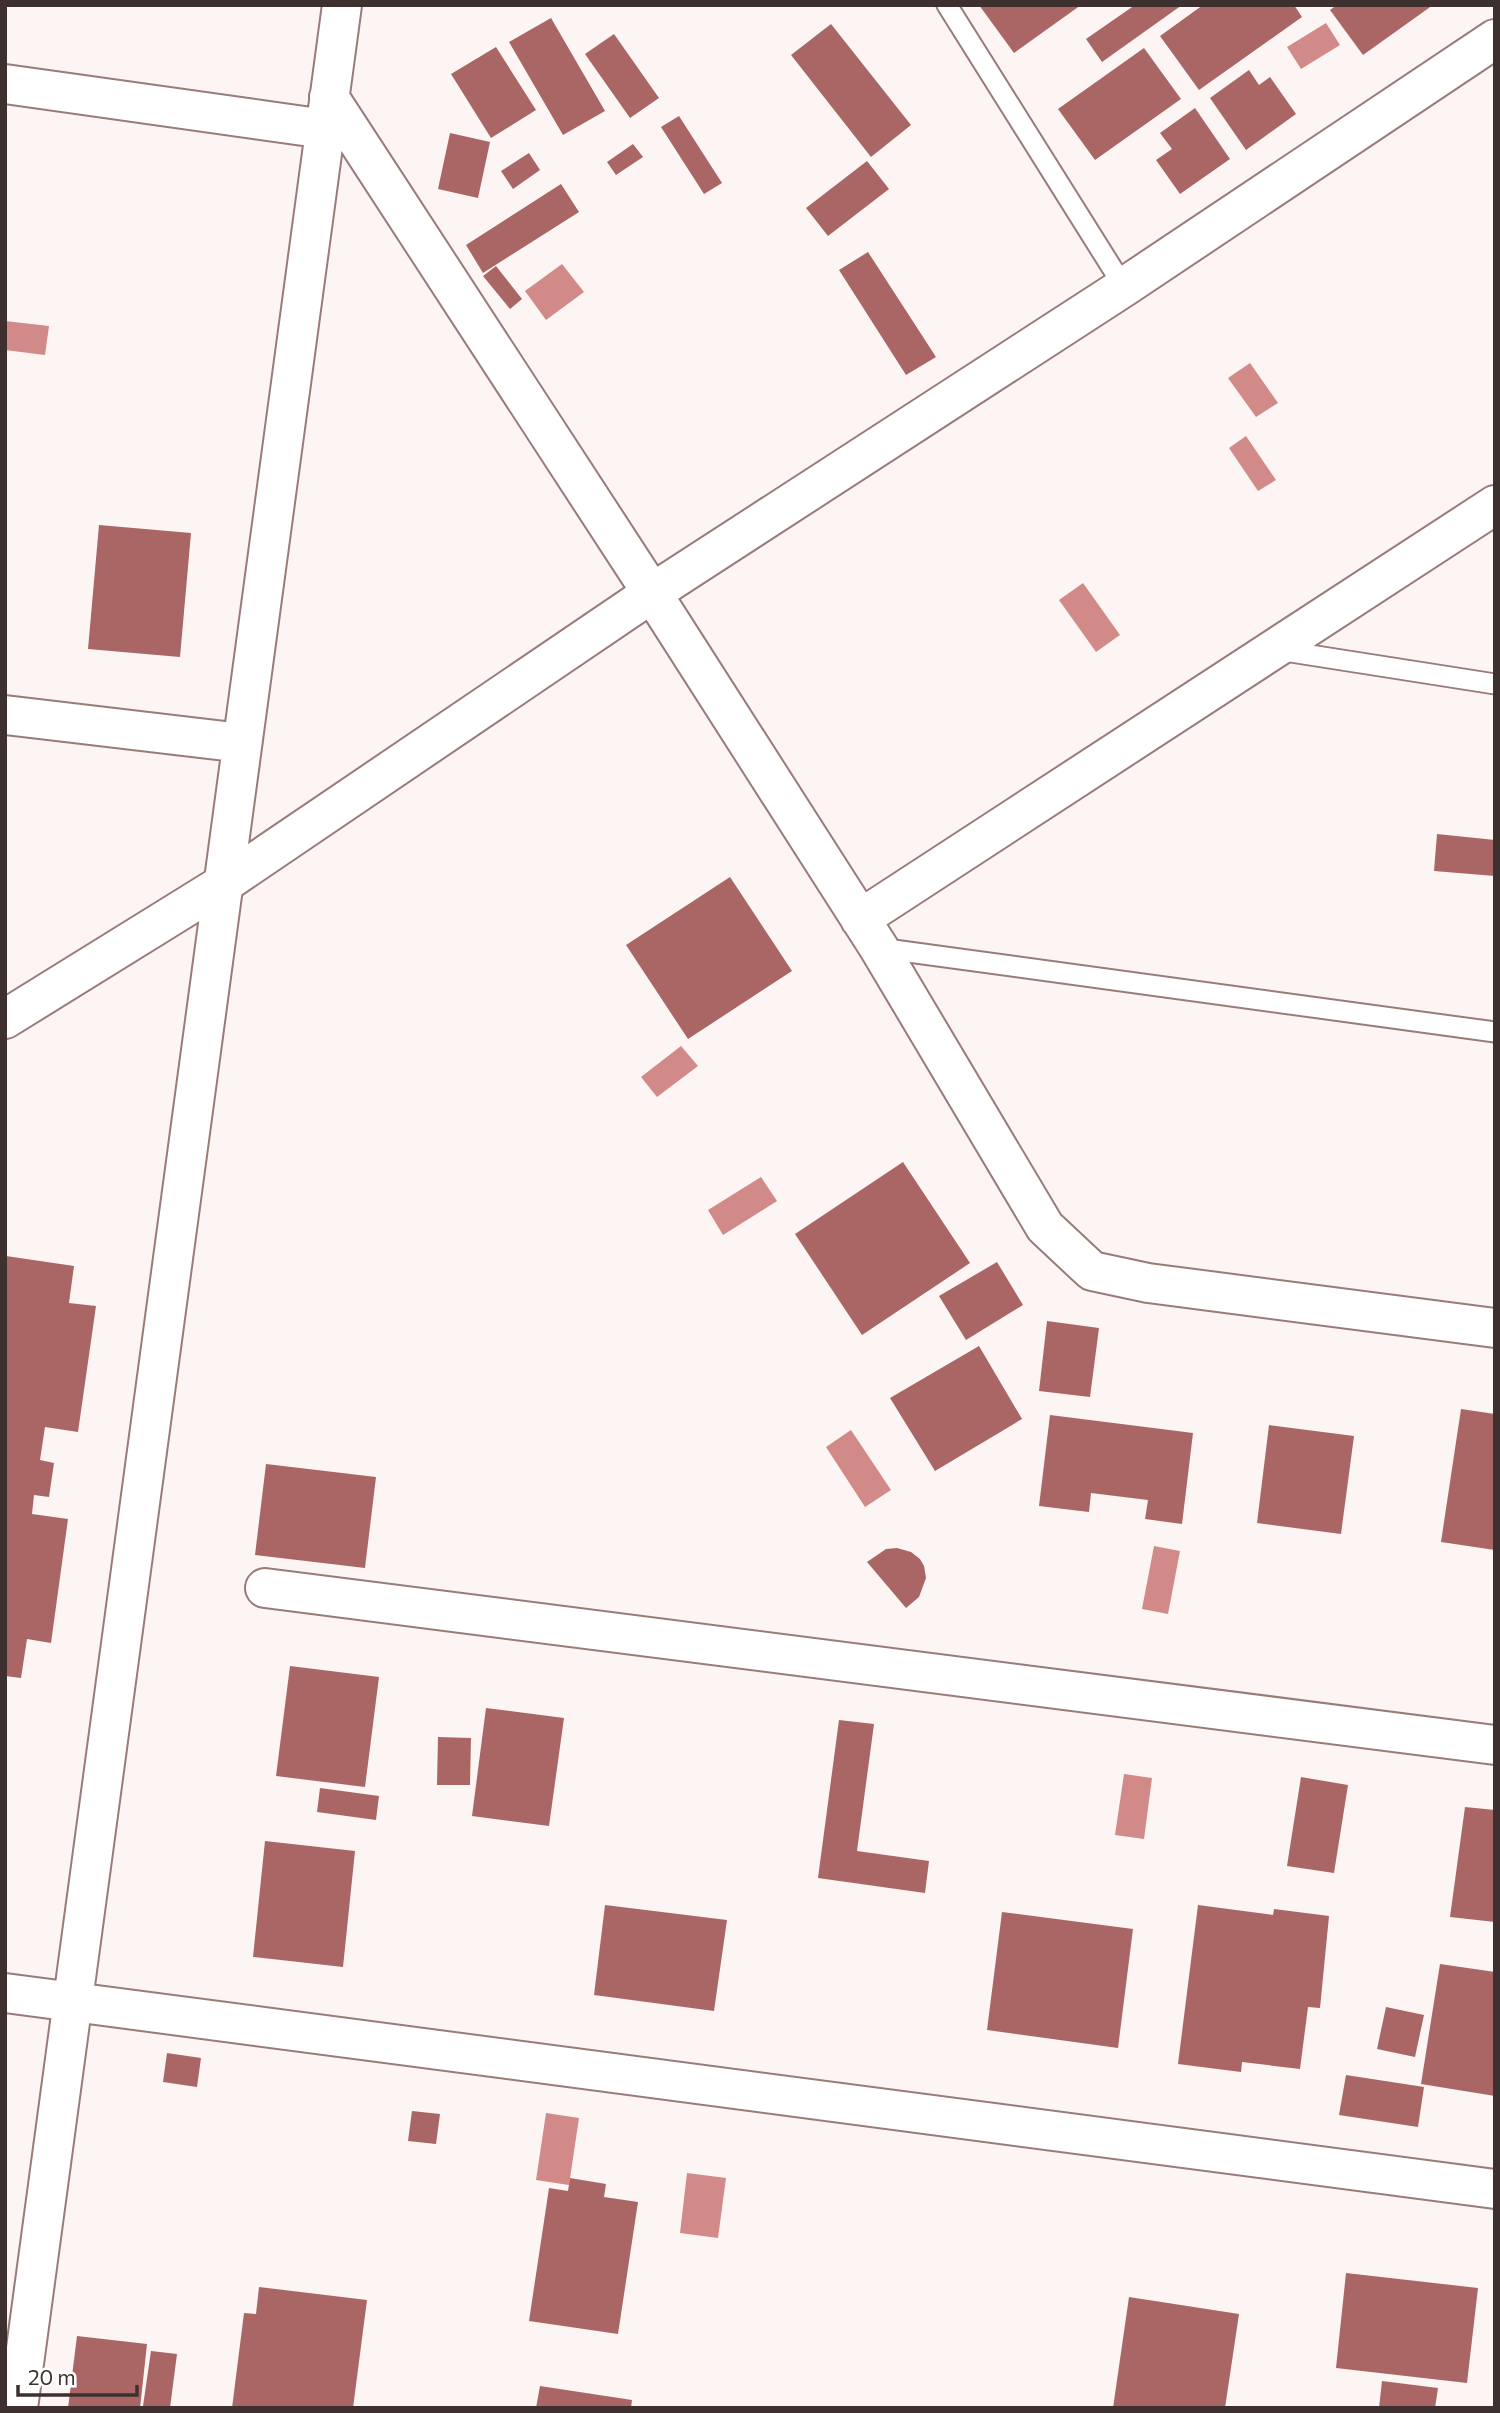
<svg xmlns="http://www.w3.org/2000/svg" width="1500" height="2413" font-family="Commissioner,sans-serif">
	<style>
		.water { fill: #d18a87 }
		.building { fill: #a96664 }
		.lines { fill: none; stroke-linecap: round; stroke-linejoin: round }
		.lane-casing { stroke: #997b79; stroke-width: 23 }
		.street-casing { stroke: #997b79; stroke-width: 42 }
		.lane { stroke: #fff; stroke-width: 19 }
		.street { stroke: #fff; stroke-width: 38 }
	</style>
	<rect width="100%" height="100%" fill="#fcf5f4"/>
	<path class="water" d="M1326,23L1340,45L1301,69L1287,47Z
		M562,264L584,292L546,320L525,291Z
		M5,321L49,326L45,355L5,350Z
		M1250,363L1278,403L1256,417L1228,378Z
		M1246,436L1276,480L1258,491L1229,448Z
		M1083,583L1120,635L1096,652L1059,600Z
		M681,1046L698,1066L657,1097L641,1077Z
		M761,1177L777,1201L723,1235L708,1210Z
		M851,1430L891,1490L865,1507L826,1447Z
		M1154,1546L1180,1551L1168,1614L1142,1609Z
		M1124,1774L1152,1778L1144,1839L1115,1835Z
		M546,2113L579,2118L569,2185L536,2180Z
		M687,2173L726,2178L718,2238L680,2233Z"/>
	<path class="building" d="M979,5H1081L1014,53Z
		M1135,5H1182L1102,62L1086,39Z
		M1203,5H1294L1302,17L1199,90L1160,36Z
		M1337,5L1352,7L1433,5L1363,55L1330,10Z
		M551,18L605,111L563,135L509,42Z
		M831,24L911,125L871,157L791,55Z
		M614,34L659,98L630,118L585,54Z
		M496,47L536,110L491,138L451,74Z
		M1144,48L1181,99L1095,160L1058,109Z
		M1249,70L1259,85L1270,77L1296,114L1246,150L1210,98Z
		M1195,108L1230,159L1180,194L1156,160L1172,149L1160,133Z
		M679,116L722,183L704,194L661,127Z
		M450,133L490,142L478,198L438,189Z
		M633,144L643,157L616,175L607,162Z
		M529,153L540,170L513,189L501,171Z
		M867,161L889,189L828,236L806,208Z
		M561,184L579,212L483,273L466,245Z
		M868,252L936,357L906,375L839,270Z
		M496,266L522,299L510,309L483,276Z
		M99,525L191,533L180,657L88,649Z
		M1437,834L1495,840V876L1434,871Z
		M730,877L792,971L688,1039L626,945Z
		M903,1162L970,1263L862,1335L795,1234Z
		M6,1256L74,1266L69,1303L96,1306L78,1432L45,1427L40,1460L54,1463L49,1497L34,1495L32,1514L68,1519L51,1643L27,1639L21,1678L5,1676Z
		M997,1262L1023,1305L966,1340L939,1296Z
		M1047,1321L1099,1328L1090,1397L1039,1391Z
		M979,1346L1022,1419L935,1471L890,1398Z
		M1461,1409L1495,1414V1550L1441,1542Z
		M1050,1415L1193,1433L1182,1524L1145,1519L1148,1500L1091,1493L1089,1512L1039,1506Z
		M1269,1425L1354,1436L1341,1534L1257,1523Z
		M266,1464L376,1477L365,1568L255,1555Z
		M897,1548L911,1552L920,1559L924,1566L926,1578L919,1597L906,1608L867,1562L886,1549Z
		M290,1666L379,1677L365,1787L276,1776Z
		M486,1708L564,1718L549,1826L472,1816Z
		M839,1720L874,1724L857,1851L929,1861L925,1893L818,1878Z
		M438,1737L471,1738L470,1785H437Z
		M1301,1777L1348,1785L1334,1873L1287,1866Z
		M320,1788L379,1796L376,1820L317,1812Z
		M1465,1807L1495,1810V1922L1450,1917Z
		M265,1841L355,1851L343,1967L253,1957Z
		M605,1905L727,1920L714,2011L594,1995Z
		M1198,1905L1273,1915L1274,1909L1329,1916L1320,2008L1308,2007L1300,2069L1242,2062L1241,2072L1178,2064Z
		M1002,1912L1133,1929L1118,2048L987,2030Z
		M1440,1964L1495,1972V2096L1421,2084Z
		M1386,2007L1424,2015L1415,2057L1377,2049Z
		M167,2053L201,2058L197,2087L163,2082Z
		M1346,2075L1424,2087L1418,2127L1339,2115Z
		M412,2111L440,2114L436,2144L408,2141Z
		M570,2178L606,2184L604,2197L638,2202L618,2334L529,2321L549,2188L568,2191Z
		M1346,2273L1478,2288L1467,2383L1336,2368Z
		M259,2287L367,2300L353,2408H232L244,2313L256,2314Z
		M1129,2297L1239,2314L1225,2408H1113Z
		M77,2336L147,2344L140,2408H68Z
		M151,2351L177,2354L170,2408L143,2406Z
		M1382,2381L1438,2388L1435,2408H1379Z
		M540,2386L632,2400L631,2408H536Z"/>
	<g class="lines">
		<defs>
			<path id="lane" d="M947,5L1124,287
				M1278,650L1495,684
				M879,948L1495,1032"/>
			<path id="street" d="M5,84L325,129
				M329,97L652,593L879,948L1045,1227L1092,1271L1148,1283L1495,1328
				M5,715L242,743
				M860,919L1495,505
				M5,1019L223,884L652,593L1124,287L1495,39
				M265,1588L1495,1745
				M5,1993L1495,2189
				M18,2408L342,5"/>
		</defs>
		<use href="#lane" class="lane-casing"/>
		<use href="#street" class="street-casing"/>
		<use href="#lane" class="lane"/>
		<use href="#street" class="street"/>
	</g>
	<rect width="1500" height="2413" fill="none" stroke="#3d302f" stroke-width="14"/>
	<path d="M18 2385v10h119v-10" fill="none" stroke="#3d302f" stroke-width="3.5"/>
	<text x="28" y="2385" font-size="21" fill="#3d302f" stroke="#ffffff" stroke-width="5" paint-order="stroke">20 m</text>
</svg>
